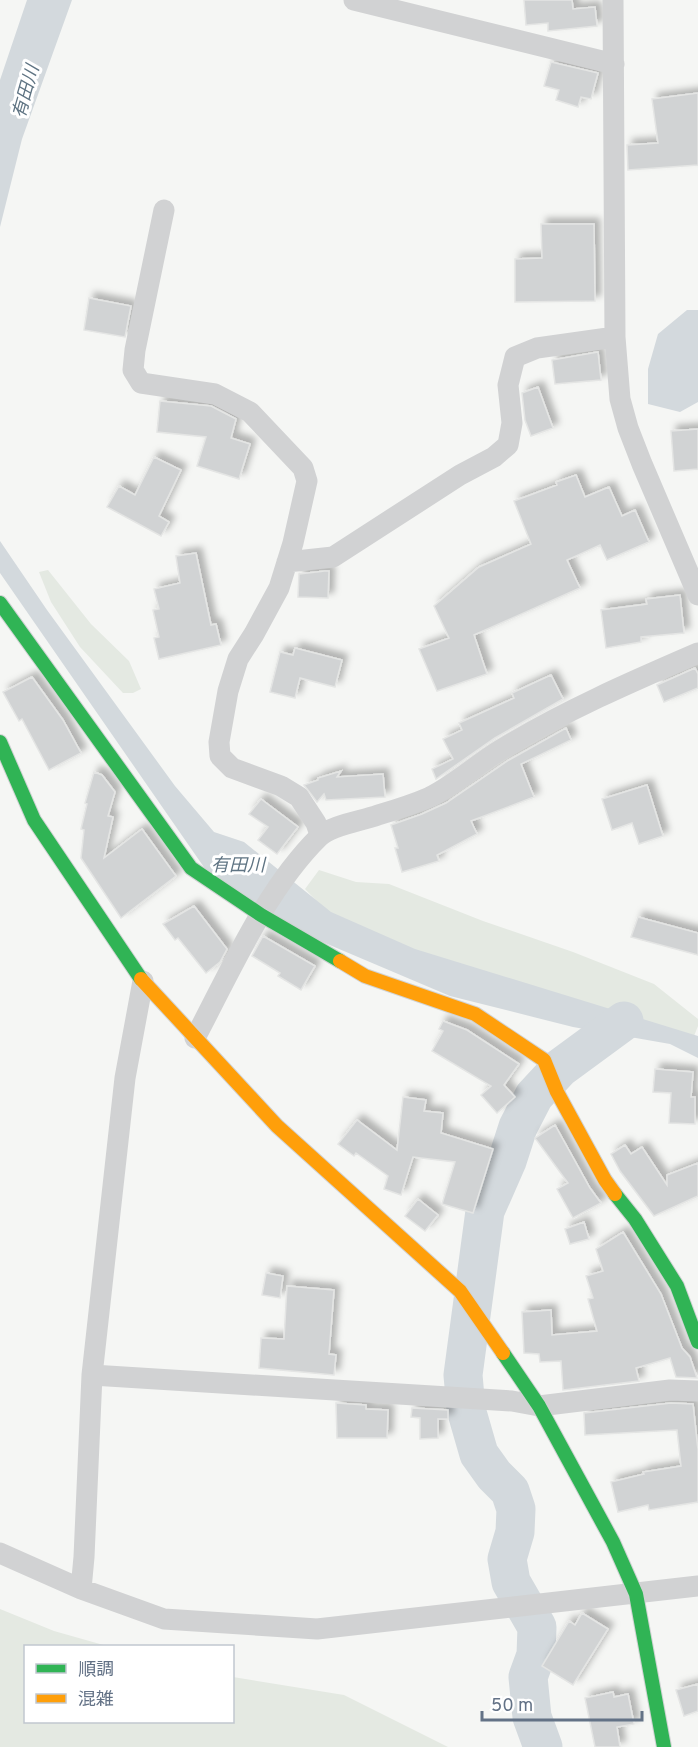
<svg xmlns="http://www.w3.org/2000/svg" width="698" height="1747" font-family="Overpass,'Noto Sans JP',sans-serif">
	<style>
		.green { fill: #e4e9e2 }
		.water { fill: #d3d9dd }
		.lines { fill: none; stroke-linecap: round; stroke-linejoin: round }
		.river { stroke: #d3d9dd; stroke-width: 39 }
		.building { fill: #d1d3d4; stroke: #e4e5e4; stroke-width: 1.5; filter: url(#shadow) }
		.fast-casing { stroke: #d1d3d4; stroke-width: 16 }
		.slow-casing { stroke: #d1d3d4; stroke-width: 16 }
		.street { stroke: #d1d2d3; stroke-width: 21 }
		.fast { stroke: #30b455; stroke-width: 14 }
		.slow { stroke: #ff9f0a; stroke-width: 14 }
		.labels { text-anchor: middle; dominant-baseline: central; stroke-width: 6; stroke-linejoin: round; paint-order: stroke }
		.water-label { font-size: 18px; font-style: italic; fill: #5f7483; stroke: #fff }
	</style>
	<defs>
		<filter id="shadow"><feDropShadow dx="5.5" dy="-5.5" stdDeviation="3" flood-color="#0004"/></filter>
	</defs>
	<rect width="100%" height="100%" fill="#f5f6f4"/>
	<path class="green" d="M48,570L91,624L129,661L141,689L133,693H123L80,647L51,602L39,572Z
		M319,870L356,882L389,884L483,921L573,952L654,984L698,1019V1026L692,1041L445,970L334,919L305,889Z
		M0,1609L54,1631L107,1646H26V1722H232L233,1677L344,1695L448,1747H0Z"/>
	<path class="water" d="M27,0H72L22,139L0,227V80Z
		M687,310H698V402L680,412L648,404V369L658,334Z
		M0,541L47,610L175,786L214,832L244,842L331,912L415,949L698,1036V1058L670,1044L573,1027L450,996L299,932L208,873L0,573Z"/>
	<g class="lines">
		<path class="river" d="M543,1747L532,1717L528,1677L536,1655L537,1627L511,1582L507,1559L515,1532L516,1509L510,1491L494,1475L479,1454L466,1409L463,1375L485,1211L507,1161L518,1127L534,1096L560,1068L624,1021"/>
	</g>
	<path class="building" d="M524,0H572L573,9L595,7L597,26L548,31V23L526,25Z
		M551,62L598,73L591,99L581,97L578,107L556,100L559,90L544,86Z
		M698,93V165L628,170L627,145L658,143L652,99Z
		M541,224H594L595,301L515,302V259L542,258Z
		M89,298L131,306L125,337L84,330Z
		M598,352L601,380L555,384L552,360Z
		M538,387L553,428L531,436L525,420L522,393Z
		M160,401L211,406L236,419L231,438L250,444L239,479L197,466L206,437L157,432Z
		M698,429V469L674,471L671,431Z
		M154,457L181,470L159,516L169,522L161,536L107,507L119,486L135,495Z
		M576,475L585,497L609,487L622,516L635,510L649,542L607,560L600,545L567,560L580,588L474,635L487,674L437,691L419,649L449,638L434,606L479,567L531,544L514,501L557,485L556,482Z
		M196,553L211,625L216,624L221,645L159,659L154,638L159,637L153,610L159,609L154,589L180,583L176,556Z
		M325,571H329L328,598L298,597L299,574Z
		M680,595L684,633L641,637V642L606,648L601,610L647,604L646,599Z
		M295,648L342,660L335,687L300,678L295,698L270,692L280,652L293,655Z
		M695,668L698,674V688L664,702L657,685Z
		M551,675L563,699L495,738L436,779L432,769L453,759L443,739L462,730L459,723L514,698L512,693Z
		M32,677L63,720L81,753L49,770L22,719L19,721L3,692Z
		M566,728L571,740L521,764L534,797L471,821L477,834L437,855L439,861L402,872L395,848H398L391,825L422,814L446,803L509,760Z
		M341,771L337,777L383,774L385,797L326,800L324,794L317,802L304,785L318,780V778Z
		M94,772L102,775L115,792L108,816L113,817L104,858L142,829L176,876L121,918L81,858L84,830L81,829L87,804L85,803Z
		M647,785L663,836L639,844L632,823L612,830L602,799Z
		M261,799L298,827L277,854L258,840L268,827L249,814Z
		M194,906L227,949L220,962L206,973L178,938L175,940L163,924Z
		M638,917L698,933V955L631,937Z
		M263,936L315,966L301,990L278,976L280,973L252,956Z
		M443,1021L467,1030L519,1064L504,1085L515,1097L497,1113L481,1095L491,1086L432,1051L443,1031L439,1029Z
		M655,1069L693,1072L691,1097H695V1124L669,1123L671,1093L653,1092Z
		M403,1097L426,1100L424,1111L443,1113L441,1133L493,1149L473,1213L442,1204L455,1162L413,1157L401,1195L384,1189L388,1176L356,1153L354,1156L338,1144L357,1120L397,1150Z
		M555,1125L590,1188L601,1203L573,1218L557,1189L568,1183L535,1138Z
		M625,1145L631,1154L642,1147L667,1185V1175L698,1163V1196L654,1216L620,1171L611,1154Z
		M418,1199L438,1215L425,1231L405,1216Z
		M584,1222L589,1239L570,1244L565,1229Z
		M623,1232L661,1294L682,1348L690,1357L697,1378L676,1377L670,1358L636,1368L639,1381L563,1390L561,1361L540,1362L539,1354L524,1353L522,1312L551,1310L552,1335L597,1331L588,1299L593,1298L586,1276L603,1271L596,1249Z
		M266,1273L283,1276L280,1298L262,1295Z
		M287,1286L334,1290L329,1354L336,1355L334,1375L259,1368L261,1338L284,1339Z
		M336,1403L366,1405V1409L388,1410L387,1438H337Z
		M671,1403L693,1404L698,1450V1502L649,1510L648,1505L618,1512L611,1482L644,1474L643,1472L681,1466L677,1430L585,1435L584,1413Z
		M412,1408L448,1410V1419H438V1438L420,1439V1418L411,1417Z
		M582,1613L608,1629L573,1685L542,1666L569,1621L575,1625Z
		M698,1684V1711L684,1716L676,1690Z
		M613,1692L614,1697L628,1694L634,1724L617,1727L620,1747H595L585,1698Z"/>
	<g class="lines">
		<defs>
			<path id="fast" d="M0,603L191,868L261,915L340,961
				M0,742L34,820L141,979
				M615,1194L635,1219L677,1286L698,1342
				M503,1353L539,1406L613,1542L636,1594L664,1747"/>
			<path id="slow" d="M340,961L365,976L475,1014L544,1060L557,1092L605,1180L615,1194
				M141,979L277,1126L460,1291L503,1353"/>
		</defs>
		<use href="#fast" class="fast-casing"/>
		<use href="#slow" class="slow-casing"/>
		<path class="street" d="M354,0L614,64
			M613,0L615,337L620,399L628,428L642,464L698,595
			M164,210L135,350L133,370L141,383L215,394L250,412L303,468L307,481L293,543L279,588L254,634L238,659L228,691L219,742L220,756L232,768L281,786L299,797L316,823L320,835
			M287,562L333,557L460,475L494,457L508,445L512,423L508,385L515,357L537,348L615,337
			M195,1038C230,972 266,889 319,837C331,825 362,821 378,815C395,810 414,804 430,797C456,784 477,764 502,749C564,711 631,682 698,653
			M92,1375L512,1401L539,1406L670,1390L698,1391
			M0,1553L81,1589L164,1619L317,1629L698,1586
			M81,1589L84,1557L92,1375L125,1078L143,981"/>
		<use href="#fast" class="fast"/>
		<use href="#slow" class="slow"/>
	</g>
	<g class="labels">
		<g class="water-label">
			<text transform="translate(27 92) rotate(-74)">有田川</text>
			<text x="238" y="866">有田川</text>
		</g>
	</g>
	<rect x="24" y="1645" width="210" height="78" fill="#ffffff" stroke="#c1c7cf" stroke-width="1.5"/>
	<rect x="36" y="1664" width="30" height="9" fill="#30b455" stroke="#c1c7cf" stroke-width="1.5"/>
	<text x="78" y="1675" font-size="18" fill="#637286">順調</text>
	<rect x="36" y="1694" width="30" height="9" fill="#ff9f0a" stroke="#c1c7cf" stroke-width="1.5"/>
	<text x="78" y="1705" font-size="18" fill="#637286">混雑</text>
	<path d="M482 1711v9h160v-9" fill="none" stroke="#637286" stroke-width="3"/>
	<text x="491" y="1711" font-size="18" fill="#637286" stroke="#ffffff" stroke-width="4.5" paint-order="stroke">50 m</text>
</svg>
